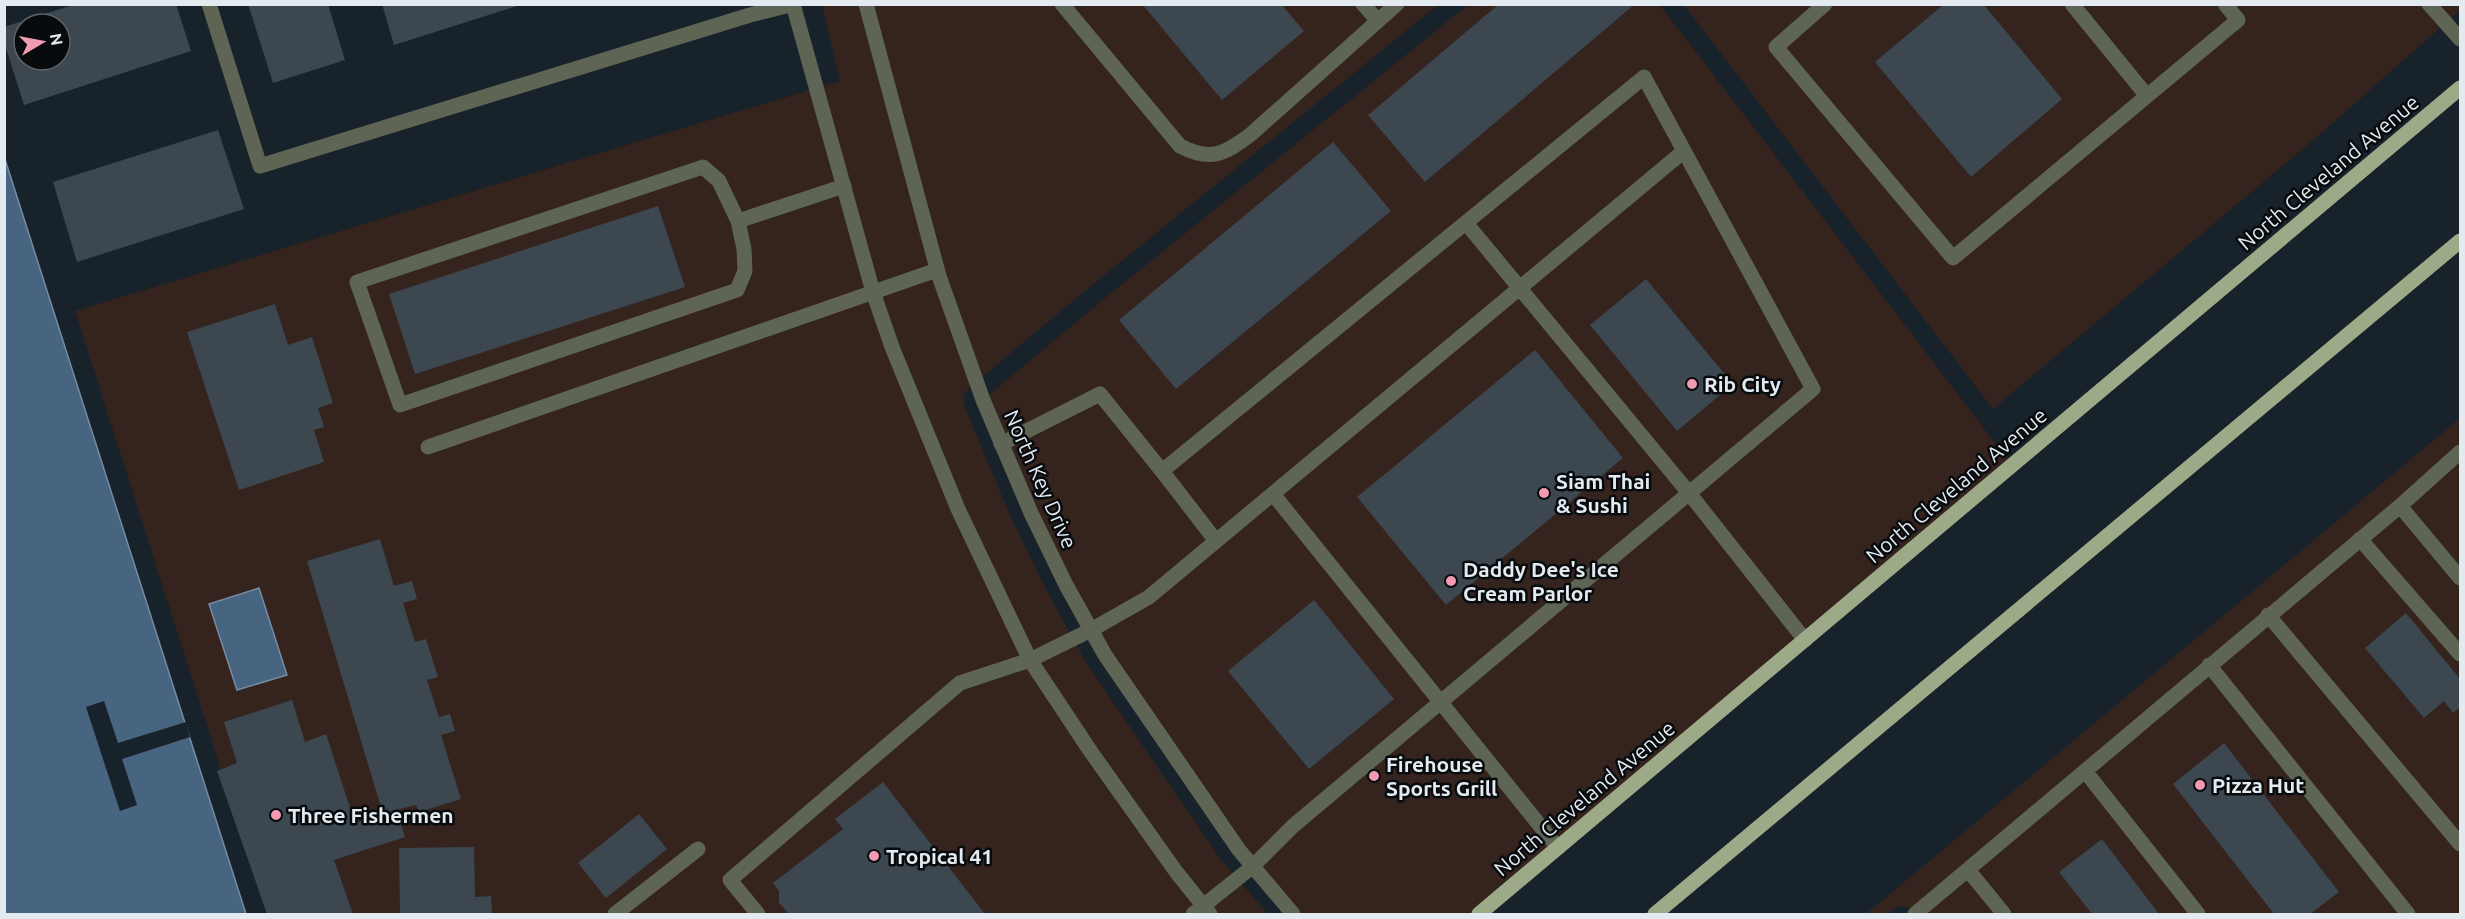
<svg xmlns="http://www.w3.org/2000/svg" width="2465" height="919" font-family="Ubuntu,sans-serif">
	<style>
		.commercial { fill: #35231e }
		.water { fill: #476481; stroke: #768ca2; stroke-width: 1.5 }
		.pier { fill: #18222a }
		.building { fill: #3c4750; fill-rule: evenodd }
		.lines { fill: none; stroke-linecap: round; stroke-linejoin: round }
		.lane { stroke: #5e6555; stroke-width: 15 }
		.street { stroke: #5e6555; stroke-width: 15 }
		.primary { stroke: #9daa88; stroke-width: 15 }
		.poi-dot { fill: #f19ab1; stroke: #070b0e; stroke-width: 2 }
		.labels { text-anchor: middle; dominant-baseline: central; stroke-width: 5; stroke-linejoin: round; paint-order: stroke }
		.street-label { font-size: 21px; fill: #e3eaf0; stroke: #070b0e }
		.poi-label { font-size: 21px; font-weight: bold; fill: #e3eaf0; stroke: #070b0e; text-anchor: start }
	</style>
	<rect width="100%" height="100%" fill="#18222a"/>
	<path class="commercial" d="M2460,4V10L2317,137L1993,409L1684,5Z
		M822,5H1438L1097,281L970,387L963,396L965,407L1012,520L1048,593L1087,664L1221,860L1268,914H267L75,311L840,81Z
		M1468,5H1660L2012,465L1479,914H1293L1105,655L983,400L1110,294Z
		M2460,418V914H1920L1915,909L1902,906L1896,907L1887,914H1866Z"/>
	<path class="water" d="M4,156L246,914H5Z
		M259,588L287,675L237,690L209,604Z"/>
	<path class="pier" d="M104,701L118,743L186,722L190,737L122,759L137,805L120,811L86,707Z"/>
	<path class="building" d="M76,4H176L191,51L24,105L4,42V27ZM24,24H60V60H24Z
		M248,4H328L345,60L273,83Z
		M382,4H520V5L394,45Z
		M1142,4H1281L1304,31L1222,100Z
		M1499,4H1635L1425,182L1368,115Z
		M1943,5H1984L2062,99L1971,177L1875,62Z
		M218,130L244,209L77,262L53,182Z
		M1333,142L1391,211L1176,389L1119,320Z
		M658,206L685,287L415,374L389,294Z
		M1646,279L1733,384L1677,431L1590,325Z
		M275,304L288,345L312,337L333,403L318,408L324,427L314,430L324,462L239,490L187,332Z
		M1535,350L1623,458L1446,605L1357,497Z
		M380,539L394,586L412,581L417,599L403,603L415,642L426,639L438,677L427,680L439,717L450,714L455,731L441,735L461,799L419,812L416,805L396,810L405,837L334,860L353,914H267L217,771L237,763L224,722L292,700L305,742L326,734L355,823L383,814L307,561Z
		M1314,600L1394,699L1309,769L1228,671Z
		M2406,613L2460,679V707L2453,713L2444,701L2424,718L2365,648Z
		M2224,743L2339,892L2310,914H2274L2173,784Z
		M883,782L985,914H789L779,903V891L773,883L843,829L835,819Z
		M639,814L667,849L606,898L578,863Z
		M2102,839L2159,914H2092L2059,872Z
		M474,847L475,897L491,896L492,914H400L399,848Z"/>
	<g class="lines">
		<path class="lane" d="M209,4L260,166L750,15L794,4
			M1062,4L1180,146C1211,162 1224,154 1250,135L1397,4
			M1363,4L1378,21
			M1825,4L1776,47L1953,258L2238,20L2225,4
			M2072,4L2147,96
			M703,167L719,181L738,221L744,249L745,271L737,290L400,405L357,282Z
			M738,221L844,186
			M1466,223L1689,493L1805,640
			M1001,444L1100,394L1162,471L1644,77L1813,389L1293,826L1252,867L1193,914
			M428,447L937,270
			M1162,471L1216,541
			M1273,494L1558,848
			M2400,506L2460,578
			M2360,539L2460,654
			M2268,615L2460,844
			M2209,665L2408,914
			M2085,771L2198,914
			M1968,870L2004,914
			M615,914L698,849
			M758,914L730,880L960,683L1030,660L1091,630L1149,597L1684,151
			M1915,914L2400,506L2460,452"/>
		<path class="street" d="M793,4L873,292L892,347L958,509L1030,660L1091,752L1177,873L1210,914
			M866,4L939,276L983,400L1031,513L1066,585L1105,655L1239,850L1293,914
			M2429,4L2460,39"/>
		<path class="primary" d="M1479,914L2460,88
			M1655,914L2460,241"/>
	</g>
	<g class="poi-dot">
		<circle cx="1692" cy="384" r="6"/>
		<circle cx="1544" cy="493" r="6"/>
		<circle cx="1451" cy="581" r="6"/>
		<circle cx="1374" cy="776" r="6"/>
		<circle cx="2200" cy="785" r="6"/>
		<circle cx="276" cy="815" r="6"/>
		<circle cx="874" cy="856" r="6"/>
	</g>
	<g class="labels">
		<g class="street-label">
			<text transform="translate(2328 172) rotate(-40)">North Cleveland Avenue</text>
			<text transform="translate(1041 479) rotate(66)">North Key Drive</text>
			<text transform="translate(1956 485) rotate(-40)">North Cleveland Avenue</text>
			<text transform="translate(1584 798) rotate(-40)">North Cleveland Avenue</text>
		</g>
		<g class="poi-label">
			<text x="1704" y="384">Rib City</text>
			<text x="1556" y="481">Siam Thai<tspan x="1556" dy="24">&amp; Sushi</tspan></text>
			<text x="1463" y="569">Daddy Dee's Ice<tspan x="1463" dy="24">Cream Parlor</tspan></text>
			<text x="1386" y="764">Firehouse<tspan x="1386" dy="24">Sports Grill</tspan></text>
			<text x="2212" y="785">Pizza Hut</text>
			<text x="288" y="815">Three Fishermen</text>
			<text x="886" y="856">Tropical 41</text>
		</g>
	</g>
	<rect width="2465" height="919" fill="none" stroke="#e3eaf0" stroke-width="12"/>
	<g transform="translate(42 42) rotate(80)"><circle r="28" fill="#070b0e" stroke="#5f6468" stroke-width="1.5"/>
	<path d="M0-4.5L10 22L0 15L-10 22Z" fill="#f19ab1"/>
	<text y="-9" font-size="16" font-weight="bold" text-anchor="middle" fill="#e3eaf0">N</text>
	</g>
</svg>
